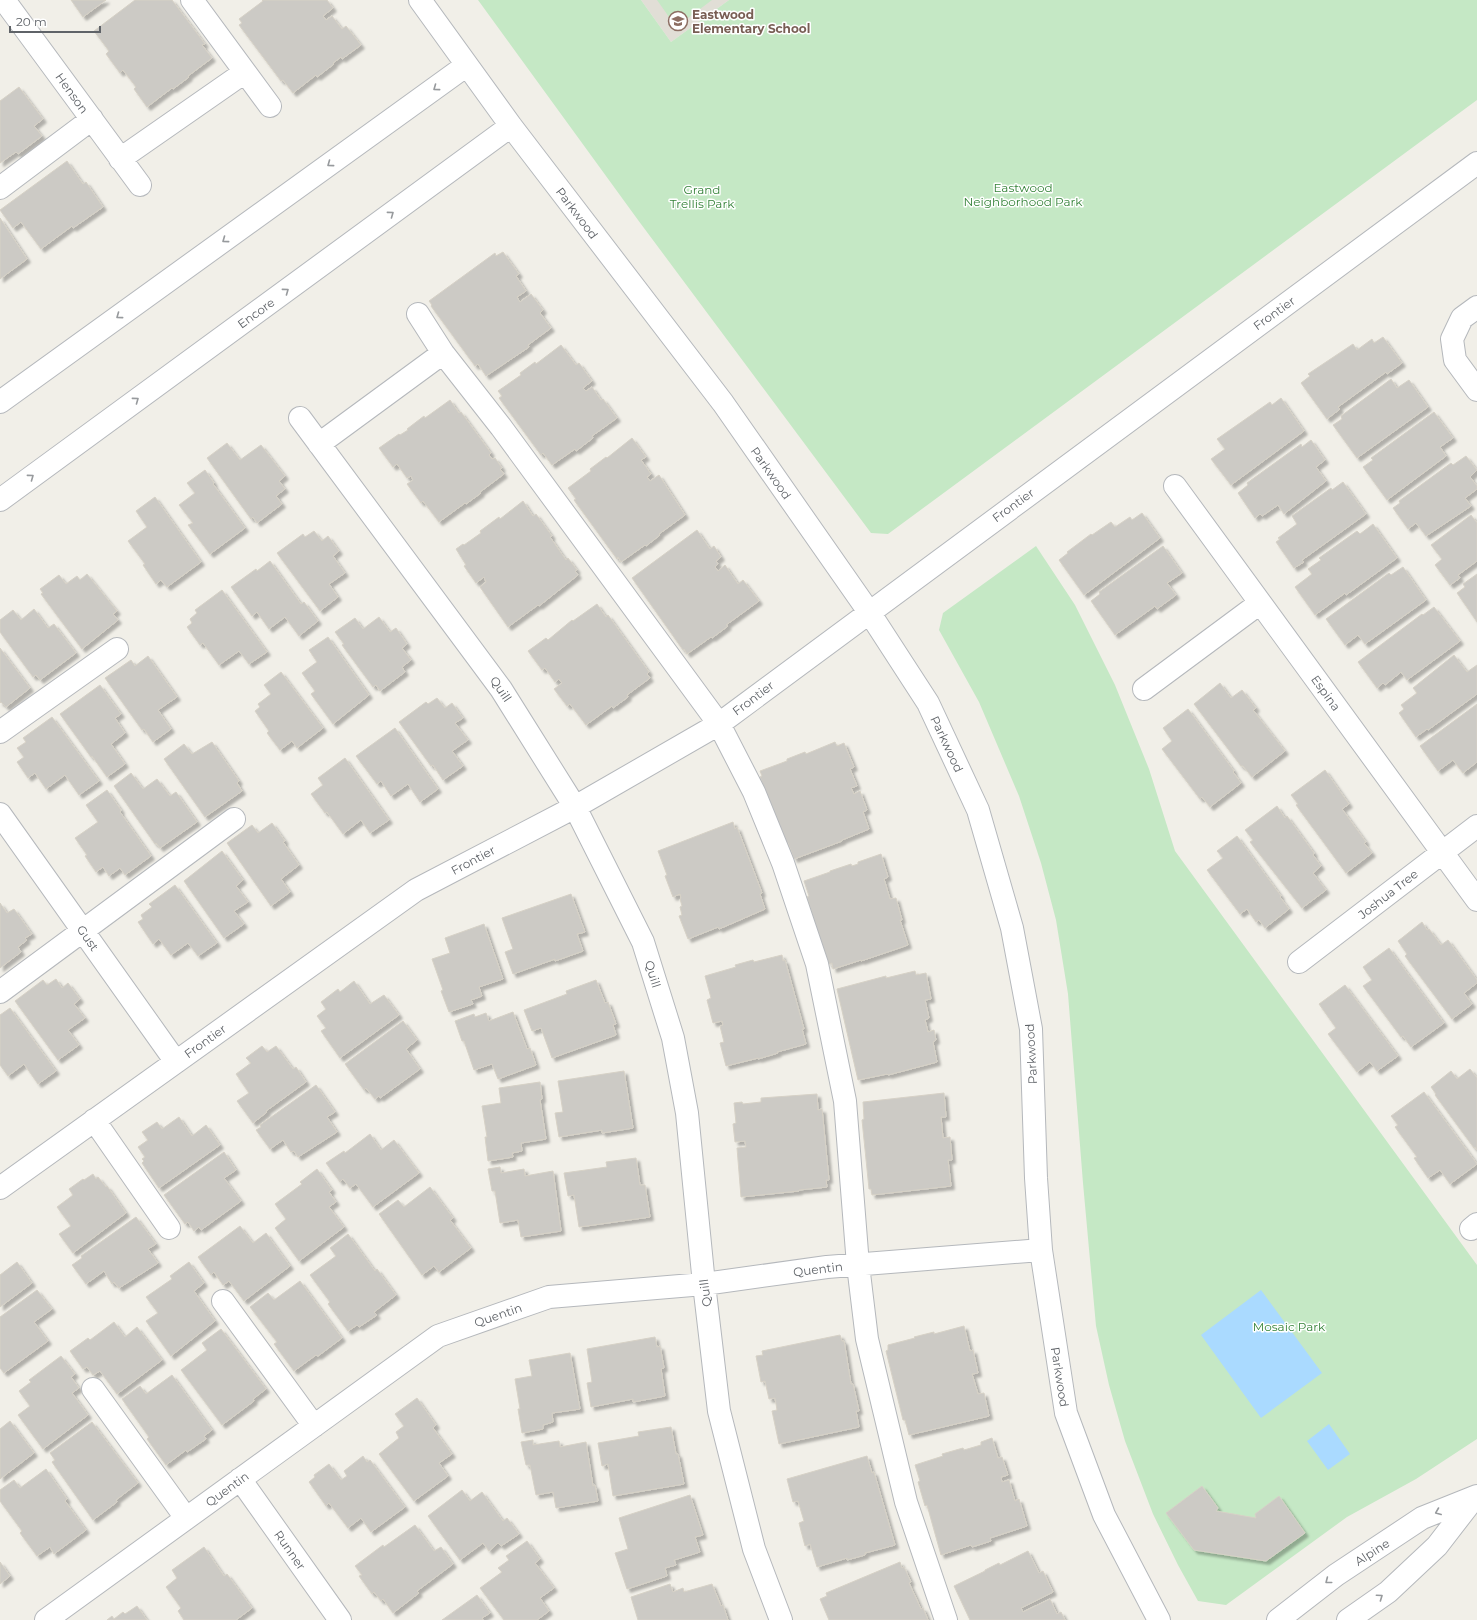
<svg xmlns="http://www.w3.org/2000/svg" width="1477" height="1620" font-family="Montserrat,sans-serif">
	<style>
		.education { fill: #e1ded6 }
		.green { fill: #c5e8c5 }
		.water { fill: #aadaff }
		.building { fill: #cccac5; stroke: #d6d1c6; filter: url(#shadow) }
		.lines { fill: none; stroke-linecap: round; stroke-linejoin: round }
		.minor-casing { stroke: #b5b8bc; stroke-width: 24 }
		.minor { stroke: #fff; stroke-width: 22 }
		.oneway { stroke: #979a9d }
		.labels { text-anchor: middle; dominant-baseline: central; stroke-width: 3; stroke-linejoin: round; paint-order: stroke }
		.education-label { font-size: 12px; font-weight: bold; fill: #785e54; stroke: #fff; text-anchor: start }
		.street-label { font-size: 12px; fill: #5f6368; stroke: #fff }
		.park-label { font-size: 12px; fill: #348238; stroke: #fff }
	</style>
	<defs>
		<filter id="shadow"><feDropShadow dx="3.5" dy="3.5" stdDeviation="1" flood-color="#0004"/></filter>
	</defs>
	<rect width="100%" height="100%" fill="#f1efe8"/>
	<path class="education" d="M641,0H729L671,42Z"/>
	<path class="green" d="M478,0H641L671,42L729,0H1477V100L888,534L871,533L638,220Z
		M657,0H712L676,27Z
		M1036,546L1075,605L1115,685L1149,769L1175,851L1477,1265V1439L1416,1479L1347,1517L1226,1605L1198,1601L1178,1565L1153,1514L1125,1441L1109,1385L1096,1326L1083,1183L1068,994L1056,920L1041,863L1019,796L979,702L939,630L943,613Z"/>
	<path class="water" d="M1261,1290L1322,1373L1261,1418L1201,1335Z
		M1329,1424L1350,1454L1328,1470L1307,1441Z"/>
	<path class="building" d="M71,0H106L83,17Z
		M135,0H172L205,44L202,45L212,58L188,76L189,77L173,89L172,88L147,107L134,89L136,87L123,70L120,73L106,54L109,51L94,31Z
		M262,0H327L333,8L323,16L326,20L332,16L342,29L346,26L361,45L342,59L341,57L333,63L334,64L317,77L316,75L293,93L283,80L281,81L239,25L242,23L239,19L263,1Z
		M19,87L43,119L34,126L42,136L18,154L16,152L0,163V101Z
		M67,161L83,184L86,182L103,207L73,228L72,226L41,249L21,222L13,228L0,210Z
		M0,218L27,259L0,279Z
		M503,252L519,274L516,276L526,291L517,297L520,302L531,294L543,310L540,313L551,328L528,345L529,347L486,376L478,364L475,366L431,306L432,305L429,301L495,253L496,256Z
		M1383,337L1402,363L1387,374L1386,372L1338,407L1340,409L1327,419L1301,383L1310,376L1308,374L1353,344L1357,350L1372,339L1374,343Z
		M561,345L576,365L579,363L592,381L583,388L586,391L592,387L601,400L603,399L617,418L592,436L593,438L576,451L575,449L552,465L543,453L541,455L499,398L502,396L498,391L521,375L520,373L535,362L536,364Z
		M1391,379L1397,388L1409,380L1428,407L1357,458L1333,425L1342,419L1341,416Z
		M1281,398L1304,431L1231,485L1211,459L1225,449L1217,439L1270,402L1272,405Z
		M450,400L459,413L461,412L491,453L489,455L492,459L495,458L502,468L500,469L504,474L480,492L481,493L466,504L465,503L439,522L423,501L421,503L407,484L413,480L411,476L407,478L397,464L393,467L379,448L399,434L400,435L408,430L407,429L424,416L425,418Z
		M1434,412L1453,438L1440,447L1446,456L1387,500L1363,467L1373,460L1371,458Z
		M632,438L646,457L641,460L651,474L647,477L650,481L659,475L685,515L659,534L660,535L646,546L645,545L621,562L618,557L617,559L574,500L576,499L568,488L591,471L590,469L606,457L607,458Z
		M1311,440L1325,460L1316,467L1326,481L1284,514L1278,505L1262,516L1260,514L1255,518L1238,493L1248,485L1247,483L1301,444L1302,447Z
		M227,443L240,460L261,445L285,476L279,481L285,489L276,496L282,504L257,523L253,517L251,519L207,458Z
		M1466,456L1477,470L1470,477L1477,486V489L1465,498L1471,506L1426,536L1416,523L1408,529L1393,508L1400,503L1399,501L1451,463L1453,465Z
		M205,470L214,483L213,484L245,528L210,554L188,525L193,523L179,505L195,493L187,483Z
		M1343,482L1366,514L1302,560L1304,562L1294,568L1276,542L1280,539L1278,538L1297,524L1292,516L1331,488L1332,490Z
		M155,497L201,562L167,587L161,580L156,584L143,565L145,564L128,541L147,527L136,511Z
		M523,501L533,516L536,514L552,536L550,537L566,560L568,558L577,570L575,571L578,575L539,606L538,605L508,627L480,587L486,582L484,577L476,583L464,566L466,565L456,549L463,544L464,545L481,533L480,531L499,517L500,519Z
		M1142,513L1160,538L1084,595L1059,560L1068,553L1067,552L1091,534L1092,535L1111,522L1115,527L1130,517L1132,520Z
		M1471,515L1477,523V561L1458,575L1460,578L1450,585L1435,565L1442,559L1431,545Z
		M1373,524L1397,558L1346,595L1345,593L1315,615L1295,587L1312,574L1308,569L1321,560L1319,558L1357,531L1360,534Z
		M697,530L710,549L714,546L721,557L716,561L718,564L715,567L718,571L725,565L738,584L743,580L759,601L726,625L728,626L712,638L711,637L687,654L684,649L683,650L632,578Z
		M314,531L322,541L328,536L339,551L333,556L345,573L329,584L338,597L320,611L277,553L303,534L305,537Z
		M1163,546L1182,573L1167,583L1176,595L1157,609L1155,606L1115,635L1091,601L1100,594L1099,592Z
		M270,561L301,604L304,602L318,621L299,636L285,617L269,629L257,612L252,616L231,587L256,569L257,571Z
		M1403,567L1426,600L1365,644L1358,635L1345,645L1326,619L1389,573L1391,575Z
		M87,574L117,611L113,614L118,620L82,649L41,594L43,593L40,589L59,575L66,584L77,576L80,580Z
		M1477,574V622L1457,593L1465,587L1463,584Z
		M222,590L267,652L249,664L239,651L219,665L203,643L200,645L187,627L192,623L190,619L197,613L195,610Z
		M597,604L606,617L608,615L649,672L647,674L650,678L627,695L628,697L613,708L612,706L586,725L570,704L567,706L554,689L562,683L559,679L555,682L545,668L542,670L528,651L546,638L548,640L572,620L573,621Z
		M1434,607L1460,641L1407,680L1401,672L1385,685L1383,683L1377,688L1358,662L1422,614L1423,615Z
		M34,609L48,628L54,624L76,653L40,680L36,675L33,677L0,632V620L13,610L21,620Z
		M379,617L390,632L396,628L407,644L402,648L411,660L402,667L405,672L380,691L376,685L373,687L342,645L344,644L335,632L355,618L363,629Z
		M328,637L369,695L333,724L311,694L315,691L302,673L317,662L309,650Z
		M0,648L30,688L6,707L1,702L0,703Z
		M1454,655L1467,672L1477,665V694L1428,730L1427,729L1416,737L1399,713L1404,709L1401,705L1417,693L1413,688Z
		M148,656L177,697L158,710L171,729L153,742L144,729L142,730L105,678L131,660L135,666Z
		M281,672L323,728L297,748L292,741L280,750L267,733L269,731L255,711L260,707L258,704L271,694L264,685Z
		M1220,683L1231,698L1242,690L1256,708L1253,710L1285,751L1252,777L1243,766H1241L1194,704Z
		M100,685L121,714L115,718L125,733L111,744L125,764L107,777L92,756L91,757L60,714Z
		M437,698L445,708L452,703L463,718L455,723L468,740L452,751L463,766L443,780L433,765L431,766L399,722L426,702L428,704Z
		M1477,704V762L1463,773L1453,760L1438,771L1420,746Z
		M1188,709L1234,771L1233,772L1241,783L1210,807L1202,797L1200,799L1162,749L1172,741L1163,728Z
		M52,717L99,781L79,795L65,775L46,789L35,773L28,778L17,762L24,757L17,748L26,742L23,738Z
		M395,728L438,789L420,802L408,784L391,796L381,781L377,784L356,756Z
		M212,742L239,781L237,783L242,791L205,817L164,759L184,744L192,754Z
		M835,742L837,746L844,743L854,767L850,769L857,786L851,788L854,794L860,791L867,810L863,812L869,829L842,840V841L794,859L788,843L785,844L760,777L762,776L760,771L787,761V759L805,752L806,754Z
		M345,758L389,820L370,833L361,820L343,834L327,812L325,813L311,794L323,785L318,778Z
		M1325,770L1349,804L1342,809L1366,842L1364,843L1372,853L1346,873L1296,805L1298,804L1291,795Z
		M131,773L143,789L157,779L170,796L176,792L197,822L160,848L156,843L155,844L114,786Z
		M107,790L121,810L120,812L151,856L125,875L120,868L109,876L103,867L96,872L85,856L87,855L75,838L98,822L86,805Z
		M1277,806L1285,818L1287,816L1314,853L1313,855L1321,866L1313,873L1326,890L1302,908L1250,842L1253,840L1245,830Z
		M733,822L735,829L737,827L762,893L760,894L765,909L719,929L718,927L688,939L679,916L682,915L680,907L682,906L680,899L681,898L680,894L673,897L665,876L667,875L658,851Z
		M272,823L285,841L283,842L299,865L281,879L290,892L271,906L227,843L252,825L258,833Z
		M1237,836L1281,896L1280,897L1289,909L1265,928L1259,920L1256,922L1247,909L1240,914L1207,870L1223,858L1217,851Z
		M222,851L243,880L236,886L248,902L234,911L244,924L224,938L184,881Z
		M881,854L888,877L884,879L890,899L896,898L902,920H900L908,945L861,961V960L833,969L832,963L829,964L823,947H822L807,897L809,896L804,881L830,872V871L851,864L852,866L858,864V862Z
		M175,885L217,943L198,956L188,943L171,955L159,939L153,944L138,922L143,919L141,915L152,907L149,904Z
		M571,894L585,932L577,934L583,951L555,961V959L513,974L505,952L513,949L502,918Z
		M0,903L7,913L14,909L32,934L25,938L27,940L18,947L21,952L0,968Z
		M1422,922L1427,930L1429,929L1441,945L1448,940L1477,980V983L1464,993L1472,1004L1452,1019L1405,956L1407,954L1398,941Z
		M484,924L503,979L479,987L482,996L471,1000L473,1004L449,1012L441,991L443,990L432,959L450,953L445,938Z
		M1389,948L1444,1023L1411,1047L1403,1036L1401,1037L1363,986L1372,980L1363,967Z
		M782,955L783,961L785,960L804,1029H802L806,1044L777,1052L778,1053L758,1059V1058L726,1066L720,1043L724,1042L720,1026L723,1025L722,1021L713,1023L707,1000L711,998L705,976L736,967L735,965L753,960L754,962Z
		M915,971L916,975L926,973L931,999L925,1000L929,1018L925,1020L928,1032L934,1030L936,1040L933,1042L937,1062L888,1075L887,1074L858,1080L837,989L886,976V978Z
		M56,979L62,988L68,983L80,999L74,1004L85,1018L68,1030L79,1045L58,1060L15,1001L43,980L47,985Z
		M596,980L605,1003L608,1002L616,1024L613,1025L616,1035L552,1058L541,1028L532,1031L524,1010L567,994L566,991Z
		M354,981L370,1004L384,995L399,1015L340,1058L321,1031L326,1028L317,1016L326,1009L321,1002L338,989L340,992Z
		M1345,985L1398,1056L1377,1071L1370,1062L1357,1072L1328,1034L1336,1028L1319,1004Z
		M10,1008L56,1071L38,1084L24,1064L8,1076L0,1065V1015Z
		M513,1012L527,1049L530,1048L536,1065L498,1079L492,1064L474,1070L464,1041H462L455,1021L474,1014L475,1017L486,1013L489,1021Z
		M403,1021L417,1040L406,1049L420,1069L380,1098L379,1096L375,1099L366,1088L364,1090L345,1064Z
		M262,1046L267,1052L276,1046L293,1069L296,1067L306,1082L266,1111L267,1112L253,1123L237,1101L249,1093L236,1074L251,1063L246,1058Z
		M1470,1069L1477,1078V1150L1475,1147L1474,1148L1435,1095L1436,1094L1431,1087L1451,1071L1457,1079Z
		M624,1071L633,1128L602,1133V1130L559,1137L555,1113L563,1112L558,1081Z
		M540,1082L542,1099L540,1100L546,1139L521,1143L522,1151L512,1153L513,1157L488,1161L485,1137H487L482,1106L501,1103L499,1088Z
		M316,1085L335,1112L327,1117L337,1132L298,1157L294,1151L291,1152L283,1140L270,1149L256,1130L261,1127L260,1125Z
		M1424,1092L1477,1164L1450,1184L1440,1170L1428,1178L1414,1158L1417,1157L1395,1127L1398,1125L1391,1116Z
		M944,1093L946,1117H941L943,1138L950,1137L952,1160H948L951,1186L872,1195L871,1189H869L862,1120L864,1119L863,1102Z
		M817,1094L818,1110L822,1109L829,1180H826L827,1187L799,1190V1191L741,1197L737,1148L746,1147L745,1141L735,1142L733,1124L736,1123L734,1103L742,1102L743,1104L761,1102V1098Z
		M179,1117L192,1136L206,1125L220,1145L159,1188L142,1163L144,1161L142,1159L145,1157L138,1147L148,1140L142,1132L157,1122L162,1129Z
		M370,1134L381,1150L394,1140L419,1173L373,1207L356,1184L350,1188L343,1179L340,1182L326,1163L344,1151L345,1153Z
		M224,1152L236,1170L224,1178L241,1201L201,1230L199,1227L194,1231L188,1222L185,1224L164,1195Z
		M636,1158L640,1185H645L650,1217L579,1227L574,1195L568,1196L564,1173L607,1167L606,1162Z
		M500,1167L501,1173L524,1169L525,1176L553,1171L561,1231L521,1237L518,1220L500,1223L495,1191H492L488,1169Z
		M317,1169L332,1190L329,1192L336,1202L329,1207L344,1227L299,1261L275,1228L286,1219L275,1204L302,1184L300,1182Z
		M93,1174L96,1179L98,1177L106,1187L107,1186L126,1213L73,1253L59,1234L71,1226L57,1207L73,1195L69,1189L83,1179L84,1180Z
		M430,1187L453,1218L450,1220L471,1248L439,1272L434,1266L422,1275L379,1214L398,1200L404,1207Z
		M136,1217L156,1244L148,1249L158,1263L119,1288L114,1282L112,1284L104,1271L86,1284L72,1265L82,1258L81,1256Z
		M240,1226L253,1243L266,1233L290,1266L244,1301L229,1281L223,1285L214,1272L211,1275L198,1257Z
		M348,1234L375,1271L377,1269L396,1295L374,1312L377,1315L359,1327L357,1325L348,1331L328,1304L330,1302L310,1275L336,1256L330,1248Z
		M17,1262L32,1283L0,1307V1275Z
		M189,1262L204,1283L194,1291L215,1321L171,1356L146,1321L158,1313L146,1297L172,1279L170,1276Z
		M300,1281L342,1338L318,1356L316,1355L294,1371L274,1344L277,1342L250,1307L268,1293L274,1300Z
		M37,1290L52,1309L34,1322L48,1341L4,1373L0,1368V1317Z
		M114,1322L125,1337L137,1327L162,1360L117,1394L100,1371L93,1375L87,1367L83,1369L70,1351L88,1338L90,1340Z
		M964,1326L970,1351L973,1350L978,1373L972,1374L978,1394L984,1393L989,1416L909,1435L905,1420H903L886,1351L888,1350V1345L915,1338L914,1337L934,1332V1334Z
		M221,1329L266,1389L253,1399L254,1401L222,1425L181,1370L207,1350L202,1343Z
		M840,1335L842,1341H844L851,1384H853L859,1411H856L859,1427L779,1444L772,1411L777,1410L775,1398L769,1399L765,1381L761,1382L756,1356L763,1355L762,1351Z
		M655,1337L657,1347L660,1346L664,1368L661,1369L665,1396L633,1402V1399L591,1407L587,1383L592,1382L587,1349Z
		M570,1353L580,1409L552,1413L553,1422L543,1425V1429L522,1433L518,1409H520L515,1379L532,1376L529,1360Z
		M61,1356L75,1374L71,1377L79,1388L72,1393L88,1415L43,1449L18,1415L30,1406L19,1391L31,1382L29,1380Z
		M172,1375L212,1430L204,1436L206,1439L187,1452L186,1450L166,1465L147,1439L149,1437L122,1399L140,1386L146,1394Z
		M417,1398L436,1425L433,1428L452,1454L439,1463L448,1476L414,1501L379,1454L399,1438L396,1432L404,1426L395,1414Z
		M10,1421L34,1453L0,1479V1429Z
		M92,1422L138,1483L116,1500L117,1502L93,1520L52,1462L55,1460L50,1453Z
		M671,1427L676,1454H678L684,1484L613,1496L608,1464L602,1466L598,1443L639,1436L638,1432Z
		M992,1438L998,1458L1002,1457L1008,1475L1001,1477L1002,1482L1009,1480L1015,1501L1019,1499L1027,1526L990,1538L991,1541L972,1547L971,1545L941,1555L927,1505L925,1506L918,1482L920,1481L915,1465L943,1456L942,1454L963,1448L964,1450L981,1445V1442Z
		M533,1440V1445L559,1441L560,1447L586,1442L593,1486L595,1485L598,1501L556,1508L553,1492L536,1495L530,1465H526L521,1442Z
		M363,1456L367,1462L370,1460L405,1507L371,1532L361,1518L348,1528L329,1503L326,1506L309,1482L315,1477L314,1475L329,1464L341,1480L347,1476L344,1471Z
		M867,1456L872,1473L874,1472L895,1545L865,1553V1555L847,1560V1558L817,1567L810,1544L805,1546L799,1523L804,1521L798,1501L793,1502L787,1479Z
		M46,1469L67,1499L65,1501L86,1530L54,1554L50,1547L37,1556L20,1533L22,1531L0,1501V1490L14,1480L20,1488Z
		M1202,1486L1218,1508L1216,1511L1256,1518L1255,1514L1279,1496L1305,1533L1266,1561L1194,1550L1166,1513Z
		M462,1490L470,1501L482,1492L503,1521L507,1518L519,1534L501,1546L498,1543L489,1551L483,1543L460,1560L428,1516Z
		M690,1495L703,1535L695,1537L700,1552L674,1560L676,1565L665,1568L667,1576L627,1589L615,1553L628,1549L619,1518Z
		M415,1525L434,1551L441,1547L453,1564L417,1591L419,1593L393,1613L383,1599L381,1601L374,1592L372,1594L359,1576L362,1575L355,1566L383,1545L384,1547Z
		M527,1541L540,1559L535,1563L554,1588L540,1598L549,1611L537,1620H504L480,1588L502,1572L498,1568L509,1560L506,1556Z
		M204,1547L224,1576L227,1574L252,1608L236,1620H184L178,1611L181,1608L166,1587L177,1578L172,1570Z
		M1028,1551L1039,1573L1043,1571L1053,1592L1021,1608L1023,1612L1050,1599L1057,1614L1061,1612L1065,1620H970L954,1586L985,1571V1570L999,1563L1000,1565Z
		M0,1562L10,1576L0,1584Z
		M900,1562L902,1568L904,1567L911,1582L909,1583L921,1609L923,1608L928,1620H829L820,1599L827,1596L826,1593Z
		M670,1584L673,1592L683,1588L684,1592L712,1584L721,1606L723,1605L728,1620H638L631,1597Z
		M477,1595L490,1613L482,1618L483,1620H442Z
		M137,1606L147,1620H107L112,1616L114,1619L123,1612L125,1614Z"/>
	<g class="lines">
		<defs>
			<path id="minor" d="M4,0L140,185
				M192,0L270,106
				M420,0L511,126L723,403L869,612L928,703L978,810L1012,928L1031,1029L1036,1178L1041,1250L1066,1413L1104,1515L1159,1620
				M120,159L245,72
				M0,188L92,119
				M1477,307L1462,318L1452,339L1455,360L1477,390
				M418,314L443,353L501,427L719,724L754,792L783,863L817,964L845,1101L858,1265L867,1339L906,1502L946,1620
				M0,402L467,65
				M300,418L501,689L575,807L643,942L673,1038L687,1113L704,1284L719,1411L754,1549L781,1620
				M319,444L443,353
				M1175,486L1477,900
				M0,500L511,126
				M1144,689L1260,603
				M0,732L117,649
				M0,814L176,1062
				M1299,962L1477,826
				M0,992L234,819
				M94,1120L169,1228
				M0,1188L416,890L575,807L719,724L1477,163
				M1471,1229L1477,1224
				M223,1301L314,1426
				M93,1389L186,1518
				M240,1479L340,1620
				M46,1620L438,1336L549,1297L704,1284L827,1267L1041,1250
				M1278,1620L1336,1575L1422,1518L1477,1496
				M1348,1620L1388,1592L1437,1546L1474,1498"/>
		</defs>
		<use href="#minor" class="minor-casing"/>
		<use href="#minor" class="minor"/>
	</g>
	<defs><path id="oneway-chevron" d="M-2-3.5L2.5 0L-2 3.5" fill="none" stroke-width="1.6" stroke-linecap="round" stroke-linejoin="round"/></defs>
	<g class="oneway">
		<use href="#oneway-chevron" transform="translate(436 88) rotate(144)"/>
		<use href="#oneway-chevron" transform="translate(330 164) rotate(144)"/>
		<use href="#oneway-chevron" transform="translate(391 214) rotate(-36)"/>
		<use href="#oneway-chevron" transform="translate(225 240) rotate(144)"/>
		<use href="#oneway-chevron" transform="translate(286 291) rotate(-36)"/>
		<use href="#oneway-chevron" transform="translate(119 316) rotate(144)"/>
		<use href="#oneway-chevron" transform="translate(136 400) rotate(-36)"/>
		<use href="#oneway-chevron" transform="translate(31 477) rotate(-36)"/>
		<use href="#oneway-chevron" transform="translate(1438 1512) rotate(158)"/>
		<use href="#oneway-chevron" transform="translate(1328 1581) rotate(142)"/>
		<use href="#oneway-chevron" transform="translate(1380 1597) rotate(-35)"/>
	</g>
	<defs>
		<symbol id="school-ring" viewBox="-11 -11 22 22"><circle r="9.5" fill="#fff" stroke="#8d6e63" stroke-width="1.5"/><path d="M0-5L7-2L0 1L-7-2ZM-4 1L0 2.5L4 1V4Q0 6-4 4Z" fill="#8d6e63"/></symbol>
	</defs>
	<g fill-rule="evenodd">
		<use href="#school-ring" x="667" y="10" width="22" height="22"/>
	</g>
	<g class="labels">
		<g class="education-label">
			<text x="692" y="14">Eastwood<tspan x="692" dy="14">Elementary School</tspan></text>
		</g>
		<g class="street-label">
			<text transform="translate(72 93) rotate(54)">Henson</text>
			<text transform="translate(577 213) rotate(53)">Parkwood</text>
			<text transform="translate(256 313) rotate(-36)">Encore</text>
			<text transform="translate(1274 313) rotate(-36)">Frontier</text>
			<text transform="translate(771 473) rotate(55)">Parkwood</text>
			<text transform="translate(1013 505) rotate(-36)">Frontier</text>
			<text transform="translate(501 689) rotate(56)">Quill</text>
			<text transform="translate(1326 693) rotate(54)">Espina</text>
			<text transform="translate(753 698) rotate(-37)">Frontier</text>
			<text transform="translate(947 744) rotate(65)">Parkwood</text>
			<text transform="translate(473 860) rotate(-28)">Frontier</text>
			<text transform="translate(1388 894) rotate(-38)">Joshua Tree</text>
			<text transform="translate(88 938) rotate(55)">Gust</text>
			<text transform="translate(653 974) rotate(73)">Quill</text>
			<text transform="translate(205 1041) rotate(-36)">Frontier</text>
			<text transform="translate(1031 1054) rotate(-93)">Parkwood</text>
			<text transform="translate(818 1269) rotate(-7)">Quentin</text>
			<text transform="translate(705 1293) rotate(-97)">Quill</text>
			<text transform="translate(498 1315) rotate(-19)">Quentin</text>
			<text transform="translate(1060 1377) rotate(81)">Parkwood</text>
			<text transform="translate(227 1489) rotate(-36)">Quentin</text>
			<text transform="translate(290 1550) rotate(55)">Runner</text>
			<text transform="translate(1372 1552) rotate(-33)">Alpine</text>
		</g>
		<g class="park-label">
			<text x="1023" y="187">Eastwood<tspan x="1023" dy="14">Neighborhood Park</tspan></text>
			<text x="702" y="189">Grand<tspan x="702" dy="14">Trellis Park</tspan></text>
			<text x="1289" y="1326">Mosaic Park</text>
		</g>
	</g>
	<path d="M10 26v6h90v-6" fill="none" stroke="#5f6368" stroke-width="2"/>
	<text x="16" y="26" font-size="12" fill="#5f6368" stroke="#ffffff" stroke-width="3" paint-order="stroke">20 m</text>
</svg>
